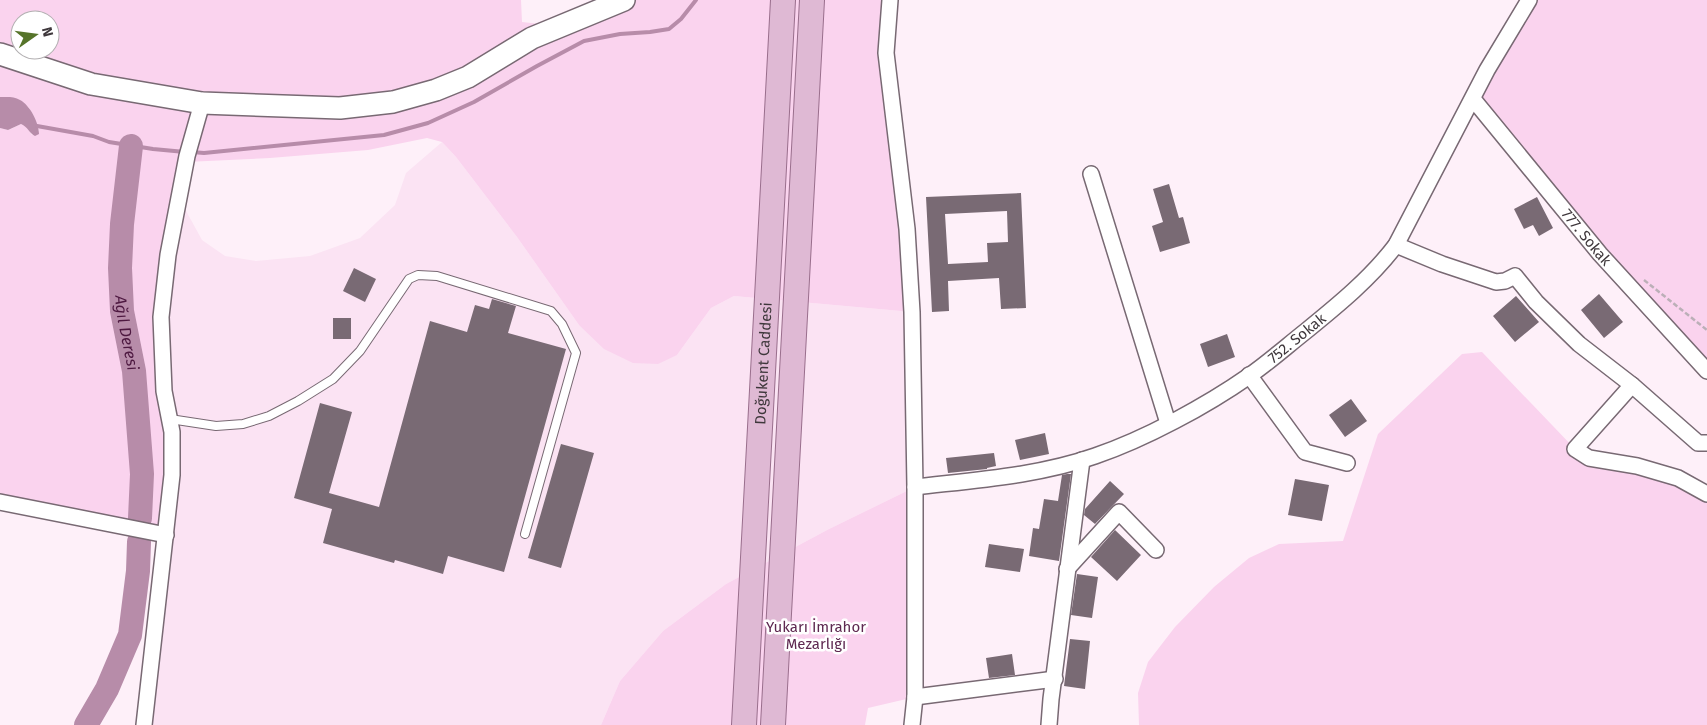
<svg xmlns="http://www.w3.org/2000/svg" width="1707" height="725" font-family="'Fira Sans',sans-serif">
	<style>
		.built { fill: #fbe3f3 }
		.green { fill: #fad3ee; fill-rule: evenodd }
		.water { fill: #b78ca9 }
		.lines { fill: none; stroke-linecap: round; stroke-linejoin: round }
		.stream { stroke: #b78ca9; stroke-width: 4 }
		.river { stroke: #b78ca9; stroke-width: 24 }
		.building { fill: #796a74; fill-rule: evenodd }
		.lane-casing { stroke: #786973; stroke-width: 10 }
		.street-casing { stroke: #786973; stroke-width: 18 }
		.secondary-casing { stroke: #786973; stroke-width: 24 }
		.primary-casing { stroke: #996e8c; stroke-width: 26 }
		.path { stroke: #bbafb7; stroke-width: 2.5; stroke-dasharray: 5 2.5; stroke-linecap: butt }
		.lane { stroke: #fff; stroke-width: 8 }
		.street { stroke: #fff; stroke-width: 15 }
		.secondary { stroke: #fff; stroke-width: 21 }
		.primary { stroke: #dfb9d4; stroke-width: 24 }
		.labels { text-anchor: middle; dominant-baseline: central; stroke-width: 5; stroke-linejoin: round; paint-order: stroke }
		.street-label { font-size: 15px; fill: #3e373b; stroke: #fff }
		.park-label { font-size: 15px; fill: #5e2850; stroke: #fff }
		.water-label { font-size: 16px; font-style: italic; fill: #4e1941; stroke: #fff }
	</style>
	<rect width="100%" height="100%" fill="#fef0f9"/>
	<path class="built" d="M442,142L456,157L517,237L579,325L677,355L711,308L734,296L912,312L915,487L829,529L726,584L663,631L620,681L601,725H144L166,535L161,317L179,198L202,240L225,256L256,261L310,256L360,238L395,205L406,173Z"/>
	<path class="green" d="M0,0H521L522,22L558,26L624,0H890L912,312L734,296L711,308L677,355L658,364L633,363L604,349L579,325L517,237L456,157L442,142L427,138L368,150L270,158L186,162L168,255L164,391L166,535L0,503V128L8,130L21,124L26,126L32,135L39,131C32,108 26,97 0,97ZM20,20H50V50H20Z
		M1529,0H1707V371L1477,97Z
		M1482,352L1575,449L1707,494V725H1139L1138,693L1148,662L1175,627L1214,587L1249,558L1279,544L1343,541L1378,434L1462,354Z
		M915,487V697L868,708L865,725H601L620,681L663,631L726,584L829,529Z"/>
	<path class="water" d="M0,97C6,97 14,96 20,100C30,105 39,123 39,134L35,136C29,133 28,127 21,124L8,130L0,128Z"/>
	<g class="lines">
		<path class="stream" d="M37,126L93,136L109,142L153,149L185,152
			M192,152L204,153L384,135L428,123L474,102L537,66L584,41L620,34L650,32L669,29L681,19L696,0"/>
		<g class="river">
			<path id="s1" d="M131,146L122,224L120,268L122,311L134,371L142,474L140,518"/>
			<path d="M86,725L107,689L130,635L138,571L139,542"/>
		</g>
	</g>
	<path class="building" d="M1169,184L1179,218L1183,217L1190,243L1160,252L1152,226L1163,222L1153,189Z
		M1021,193L1026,308L1001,309L999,278L948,281L949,311L932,312L926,197ZM1007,211L1008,242L987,243L988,262L948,264L945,214Z
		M1537,197L1553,228L1539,236L1533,225L1524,229L1514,209Z
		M354,268L376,279L365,302L343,291Z
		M1599,294L1623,322L1604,338L1581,310Z
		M1516,296L1539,322L1515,342L1493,316Z
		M492,299L516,306L508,333L566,349L504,572L448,556L443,574L395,560L394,563L323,543L332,509L294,498L320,403L352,412L329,493L379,507L430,321L467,332L475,305L489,309Z
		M333,318H351V339H333Z
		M1227,334L1235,357L1208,367L1200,344Z
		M1351,399L1367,421L1345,437L1329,415Z
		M1045,433L1049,454L1020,460L1015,440Z
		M561,444L594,453L561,568L528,558Z
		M994,453L996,466L987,468V469L948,473L946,458Z
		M1067,474H1071L1059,561L1029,556L1033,528L1039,529L1044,499L1058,501L1062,475Z
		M1295,479L1329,485L1322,521L1288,515Z
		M1110,481L1124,494L1095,524L1084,515L1085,509Z
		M1115,530L1141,555L1117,581L1091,557Z
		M989,544L1024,549L1020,572L985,567Z
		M1077,574L1098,577L1092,618L1071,615Z
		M1070,639L1090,641L1085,689L1064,686Z
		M1012,654L1015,675L989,678L986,658Z"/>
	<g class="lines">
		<defs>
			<path id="lane" d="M170,419L216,426L243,424L269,416L298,401L333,379L360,351L409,279L418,275L437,276L551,311L562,324L576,353L525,534"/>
			<g id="street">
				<path d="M890,0L886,53L907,229L912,312L915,487V697L912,725"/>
				<path id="s2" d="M1473,99L1600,254L1707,371"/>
				<path d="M1091,174L1168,423"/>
				<path d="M1396,245L1442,264L1496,282L1505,281L1515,276L1536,302L1579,344L1632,385L1698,443H1707"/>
				<path d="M1249,375L1305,452L1347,463"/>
				<path d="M1632,385L1575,449L1589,458L1637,466L1678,478L1707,494"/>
				<path id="s3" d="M915,487C975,480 1038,476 1095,456C1145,439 1206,406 1249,376C1269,362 1287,346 1306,331C1338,305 1371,278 1396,245L1487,70L1529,0"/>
				<path d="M0,502L166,535"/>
				<path d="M1067,569L1119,512L1156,550"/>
				<path d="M915,697L1055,679"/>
				<path d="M144,725L172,475V432L164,391L161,317L168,255L187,156L202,103"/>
				<path d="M1049,725L1051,699L1082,460"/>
			</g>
			<path id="secondary" d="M0,54L91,84L202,103L340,108L393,102L436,90L468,77L532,38L624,0"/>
			<g id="primary">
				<path id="s4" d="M744,725L783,0"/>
				<path d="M773,725L812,0"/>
			</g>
		</defs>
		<use href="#lane" class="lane-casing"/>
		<use href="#street" class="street-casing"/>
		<use href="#secondary" class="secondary-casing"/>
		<use href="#primary" class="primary-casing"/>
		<path class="path" d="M1644,280L1707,330"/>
		<use href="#lane" class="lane"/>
		<use href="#street" class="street"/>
		<use href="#secondary" class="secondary"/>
		<use href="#primary" class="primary"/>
	</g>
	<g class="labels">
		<g class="street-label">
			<text stroke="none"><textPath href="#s2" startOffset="179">777. Sokak</textPath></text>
			<text stroke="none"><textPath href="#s3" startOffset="418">752. Sokak</textPath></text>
			<text stroke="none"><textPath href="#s4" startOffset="362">Doğukent Caddesi</textPath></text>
		</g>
		<g class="park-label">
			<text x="816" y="627">Yukarı İmrahor<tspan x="816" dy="17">Mezarlığı</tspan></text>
		</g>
		<g class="water-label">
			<text stroke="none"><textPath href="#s1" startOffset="188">Ağıl Deresi</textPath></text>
		</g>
	</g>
	<g transform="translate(35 35) rotate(76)"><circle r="24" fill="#ffffff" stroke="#b2afb1"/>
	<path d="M0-4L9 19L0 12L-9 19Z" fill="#56742a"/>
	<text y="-8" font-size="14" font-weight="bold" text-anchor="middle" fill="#3e373b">N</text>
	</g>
</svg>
